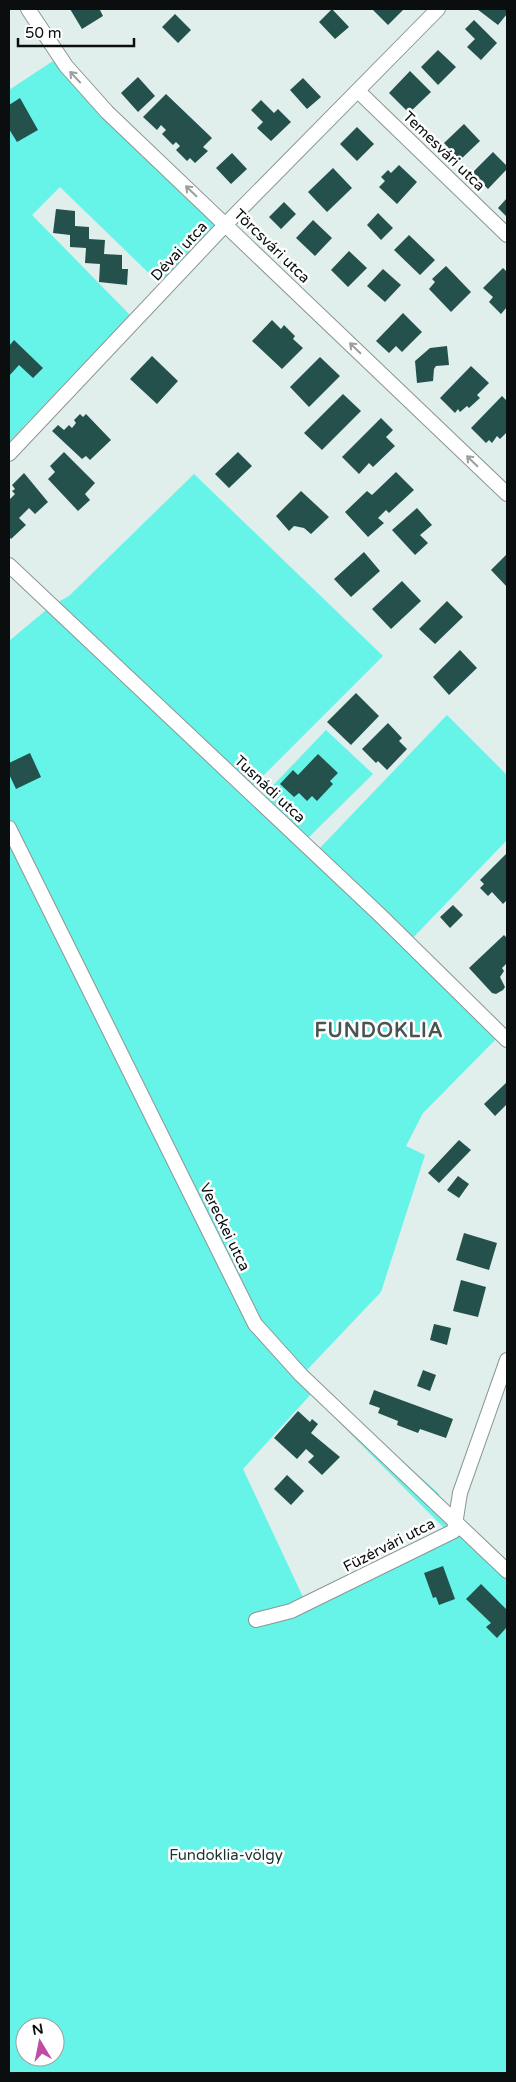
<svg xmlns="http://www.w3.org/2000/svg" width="516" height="2082" font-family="'Varela Round',sans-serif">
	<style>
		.green { fill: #66f3e8; fill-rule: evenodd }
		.building { fill: #25514d }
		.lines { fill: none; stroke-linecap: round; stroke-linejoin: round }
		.minor-casing { stroke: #8a9795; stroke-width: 16 }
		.minor { stroke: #fff; stroke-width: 14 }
		.oneway { stroke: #9d9f9f }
		.labels { text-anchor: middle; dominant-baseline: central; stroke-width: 5; stroke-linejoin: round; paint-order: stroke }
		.street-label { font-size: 15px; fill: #0a0e0e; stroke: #fff }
		.park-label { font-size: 15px; fill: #1b3431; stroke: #fff }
		.district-label { font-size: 20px; font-weight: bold; letter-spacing: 1px; fill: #485453; stroke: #fff }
	</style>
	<rect width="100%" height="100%" fill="#e0eeec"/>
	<path class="green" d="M53,61L218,223L159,283L60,187L32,215L130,315L9,442V90Z
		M194,474L383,656L253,786L262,797L326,730L373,774L308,838L319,849L447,715L507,775V840L406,945L499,1036L423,1113L406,1146L425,1155L381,1292L305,1372L439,1494L444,1517L507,1577V2073H9V641L51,606L69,596ZM311,1394L447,1531L303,1597L243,1469ZM25,2027H55V2057H25Z"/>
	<path class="building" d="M70,9H102L100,10L103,16L82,29Z
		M332,9L349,27L335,39L319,22Z
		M372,9H404L388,25Z
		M477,9H507V14L498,25Z
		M175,14L191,30L178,43L162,27Z
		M474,20L497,43L481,60L467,47L475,39L465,29Z
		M438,50L456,67L438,85L421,67Z
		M410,71L431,92L409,113L389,93Z
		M138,77L155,96L138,112L121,93Z
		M303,78L321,97L307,109L290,90Z
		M166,94L212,138L203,147L208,151L195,163L190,158L187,161L176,150L180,146L176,142L173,145L162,134L166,130L161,125L157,130L143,117Z
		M20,98L38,130L17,142L9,129V105Z
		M261,100L274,113L278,109L291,122L271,141L257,128L263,122L251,110Z
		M464,124L480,141L460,160L444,143Z
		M357,127L374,144L357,161L340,144Z
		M493,152L507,166V169L488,189L472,173Z
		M232,153L247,169L231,184L216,168Z
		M399,165L417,182L397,204L379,187L385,181L381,177L388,170L391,173Z
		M333,168L352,188L327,212L308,192Z
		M507,198V217L498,208Z
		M284,202L296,214L281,229L269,217Z
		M56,209L75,211V226L89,227V239L105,240L104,254L122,255V269H128L127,285L99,282L100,264L85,263L86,248L70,247V235L53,233Z
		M378,213L393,228L381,240L367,225Z
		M313,220L332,238L315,256L296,238Z
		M409,235L435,260L420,275L394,250Z
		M349,251L367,268L348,287L331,270Z
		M446,266L471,292L451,312L429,289L435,282L432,279Z
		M503,268L507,272V307L501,314L489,302L493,297L483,288Z
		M383,269L401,285L385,302L367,286Z
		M403,313L422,332L402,352L396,346L389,353L376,341Z
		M272,320L281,329L284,325L295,336L293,339L303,348L282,369L252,341Z
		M14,340L43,368L33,378L19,365L9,376V346Z
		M447,346L449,365L436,366L434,369L433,381L417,383L415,361L430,348Z
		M152,356L178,381L157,404L130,379Z
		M320,357L340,376L309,407L290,387Z
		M471,366L489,383L477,395L480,398L469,408L467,406L460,412L458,409L455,413L440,398Z
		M343,394L361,411L322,450L304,433Z
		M502,396L507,401V432L500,439L497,436L492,443L489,440L486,443L471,428Z
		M80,414L83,417L86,414L111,440L90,460L86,456L82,459L52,431L58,425L64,430L69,425L72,428L76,423L74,420Z
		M381,418L393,430L386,437L395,446L373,467L369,463L359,474L342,457Z
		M64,452L95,483L85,494L90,500L78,511L48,479L55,472L50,466Z
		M238,452L252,466L229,488L215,474Z
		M396,472L414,490L389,513L386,510L378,518L384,523L368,537L345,512L367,491L372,495Z
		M24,473L48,502L35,514L29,508L19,518L26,525L11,539L9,536V500L15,494L12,491L15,489L12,485Z
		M301,491L329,517L311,534L304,528L294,526L289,531L276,516Z
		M417,508L432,525L420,535L428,543L415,555L392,530Z
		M364,552L380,571L351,597L334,579Z
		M507,554V587L491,570Z
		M402,581L421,601L391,629L372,609Z
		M447,601L463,617L435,644L419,629Z
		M460,650L477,668L449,695L433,677Z
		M356,693L379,716L351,745L327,722Z
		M388,723L402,738L399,741L407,749L387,770L378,761L376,763L362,749Z
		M30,753L41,777L16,789L9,774V763Z
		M318,754L338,773L330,781L333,784L317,801L312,796L307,801L299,793L294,797L280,784L293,770L298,775Z
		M507,853V900L503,904L492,892L488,896L480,888L484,884L480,880Z
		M453,905L463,915L450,928L440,917Z
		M504,935L507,938V963L502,968L504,971L500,977L505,987L503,990L496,994L492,993L469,968Z
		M507,1082V1104L495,1116L484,1104Z
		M459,1140L471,1150L439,1183L428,1173Z
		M458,1176L469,1184L459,1198L447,1190Z
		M464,1233L497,1243L489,1270L456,1260Z
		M461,1280L486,1287L478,1317L453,1311Z
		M434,1324L451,1328L447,1345L430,1340Z
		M423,1370L436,1375L430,1391L417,1386Z
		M374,1390L453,1419L446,1438L420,1429L418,1433L397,1425L398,1421L378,1413L380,1408L369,1404Z
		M298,1411L310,1422L312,1419L318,1424L311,1433L340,1457L322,1475L308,1462L314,1456L306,1449L297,1459L274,1438Z
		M287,1475L304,1491L291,1505L274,1489Z
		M443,1566L455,1599L439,1605L436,1597L433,1598L424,1573Z
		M481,1584L507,1610V1627L497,1638L486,1627L491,1623L466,1599Z"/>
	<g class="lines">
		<defs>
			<path id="minor" d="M28,9L66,66L107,112L507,494
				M358,91L507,235
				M9,454L226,224L438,9
				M9,565L380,915L507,1040
				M9,828L255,1324L301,1375L507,1571
				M256,1620L291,1611L454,1531L460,1493L507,1360"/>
		</defs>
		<use href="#minor" class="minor-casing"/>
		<use href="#minor" class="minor"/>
	</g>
	<defs><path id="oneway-shaft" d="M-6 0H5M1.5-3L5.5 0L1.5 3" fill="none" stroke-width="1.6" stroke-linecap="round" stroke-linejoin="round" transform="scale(1.25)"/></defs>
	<g class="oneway">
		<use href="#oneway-shaft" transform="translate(75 77) rotate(-133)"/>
		<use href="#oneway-shaft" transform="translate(191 191) rotate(-136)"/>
		<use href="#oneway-shaft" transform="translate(355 348) rotate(-136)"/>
		<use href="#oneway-shaft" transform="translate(472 461) rotate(-136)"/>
	</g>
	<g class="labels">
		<g class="street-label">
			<text transform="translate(444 151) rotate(44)">Temesvári utca</text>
			<text transform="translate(272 246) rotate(44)">Törcsvári utca</text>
			<text transform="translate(179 251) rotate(-47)">Dévai utca</text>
			<text transform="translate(270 789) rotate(43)">Tusnádi utca</text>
			<text transform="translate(225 1227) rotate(64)">Vereckei utca</text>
			<text transform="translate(389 1545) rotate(-27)">Füzérvári utca</text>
		</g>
		<g class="park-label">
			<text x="226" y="1855">Fundoklia-völgy</text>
		</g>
		<g class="district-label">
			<text x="379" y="1031">FUNDOKLIA</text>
		</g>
	</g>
	<rect width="516" height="2082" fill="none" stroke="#0a0e0e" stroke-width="20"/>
	<g transform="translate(40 2042) rotate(350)"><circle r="24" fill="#ffffff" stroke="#9d9f9f"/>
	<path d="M0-4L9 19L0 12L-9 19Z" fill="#c14ca4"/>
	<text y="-8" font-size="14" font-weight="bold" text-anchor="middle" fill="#0a0e0e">N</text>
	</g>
	<path d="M18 38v8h116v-8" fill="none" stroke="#0a0e0e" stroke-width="2.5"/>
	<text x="25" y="38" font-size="15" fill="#0a0e0e" stroke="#ffffff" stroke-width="4" paint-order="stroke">50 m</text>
</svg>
